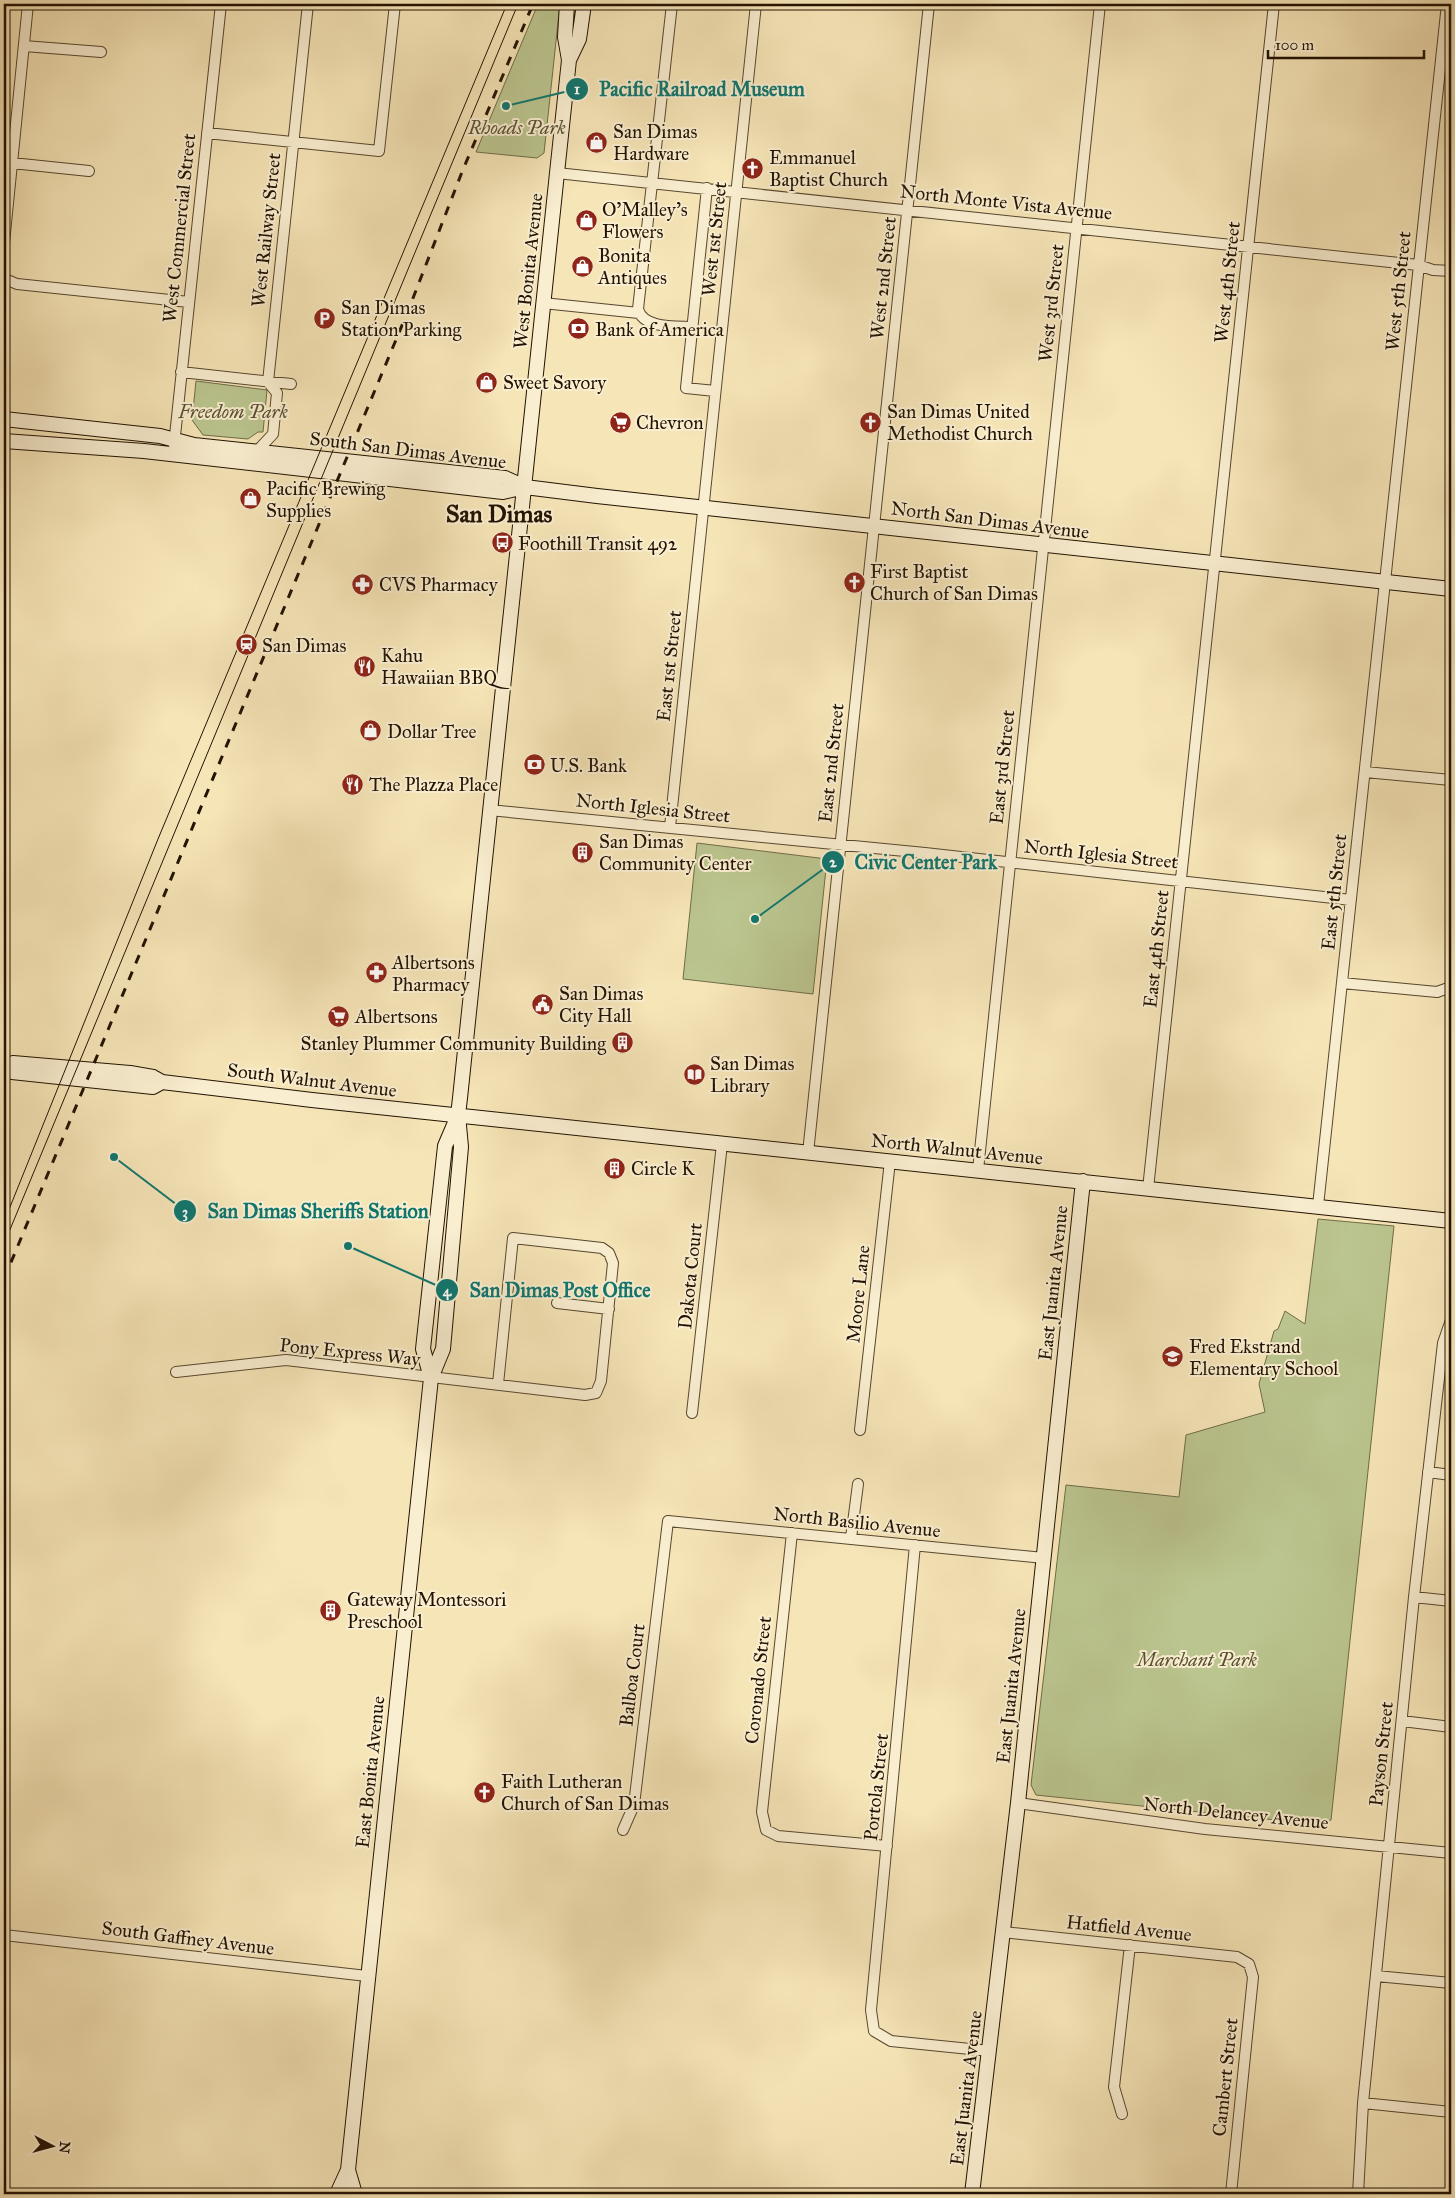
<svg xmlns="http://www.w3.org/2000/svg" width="1455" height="2198" font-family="'IM FELL Great Primer',serif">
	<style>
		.green { fill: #bbc58f; stroke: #6e6c48 }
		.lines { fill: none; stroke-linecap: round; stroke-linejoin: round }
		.street-casing { stroke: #57472f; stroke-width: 12 }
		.secondary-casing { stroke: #221202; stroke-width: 16 }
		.street { stroke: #f9eed0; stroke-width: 10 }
		.secondary { stroke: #f9eed0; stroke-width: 14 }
		.tram { stroke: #221202; stroke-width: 1 }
		.rail { stroke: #221202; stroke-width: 3; stroke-dasharray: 9 9; stroke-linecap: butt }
		.labels { text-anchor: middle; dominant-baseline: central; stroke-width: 4; stroke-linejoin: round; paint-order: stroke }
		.park-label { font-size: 19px; font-style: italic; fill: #585133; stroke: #f9eed0 }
		.poi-label { font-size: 19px; fill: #221202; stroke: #f9eed0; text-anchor: start }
		.street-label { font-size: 19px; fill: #221202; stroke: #f9eed0 }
		.district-label { font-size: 24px; font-weight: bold; fill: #221202; stroke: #f9eed0 }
		.leader { fill: none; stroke: #0f766e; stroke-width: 2 }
		.callout-dot { fill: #0f766e; stroke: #f9eed0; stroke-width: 2 }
		.mark-label { font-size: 15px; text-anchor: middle; font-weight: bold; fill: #fff }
		.callout-label { font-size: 20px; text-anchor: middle; font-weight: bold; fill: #0f766e; stroke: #f9eed0; stroke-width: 4; stroke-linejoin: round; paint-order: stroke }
	</style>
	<rect width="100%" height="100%" fill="#f6e5b7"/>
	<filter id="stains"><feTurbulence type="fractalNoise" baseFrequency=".004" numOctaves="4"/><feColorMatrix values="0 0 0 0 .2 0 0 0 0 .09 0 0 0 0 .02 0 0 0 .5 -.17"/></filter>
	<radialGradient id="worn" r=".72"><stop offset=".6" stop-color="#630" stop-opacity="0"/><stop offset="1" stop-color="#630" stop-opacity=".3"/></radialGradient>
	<path class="green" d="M538,4H560L544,153L537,158L476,152Z
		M196,381L267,390L263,432H258L248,439L203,435L192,420Z
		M697,843L827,859L813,994L683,979Z
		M1318,1219L1394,1226L1331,1820L1324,1825L1036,1795L1031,1785L1066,1485L1179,1497L1186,1435L1265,1412L1259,1384L1274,1331L1278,1329L1285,1311L1305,1324Z"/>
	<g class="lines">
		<defs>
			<path id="street" d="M672,4L638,309C643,329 676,326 693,327
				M24,46L101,52
				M207,133L379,151L395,4
				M12,163L89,171
				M557,173L1418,265L1433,270L1451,271
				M707,188L686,388L715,391
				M4,243L28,4
				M4,275L5,279L17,284L189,302
				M543,303L639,313
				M181,372L291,384
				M174,445L221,4
				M257,451L273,434L277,393L268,382L308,4
				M1365,772L1451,780
				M489,810L925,853L1351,900
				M670,827L756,4
				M1342,983L1437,992L1451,987
				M808,1153L929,4
				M978,1170L1100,4
				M1148,1189L1274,4
				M1318,1206L1447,4
				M557,1303L609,1309
				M176,1372L286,1360L585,1395L596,1393L601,1381L613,1263L609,1253L602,1248L513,1238L498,1384
				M692,1413L722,1144
				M860,1430L890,1161
				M1428,1472L1451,1475
				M792,1533L762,1812L766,1830L778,1836L887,1846
				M851,1538L858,1484
				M915,1545L871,2010L874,2031L891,2041L990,2051
				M1414,1597L1451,1601
				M1402,1721L1451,1727
				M1018,1803L1205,1829L1451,1853
				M623,1830L634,1805L668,1521L1044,1558
				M1003,1932L1237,1957L1249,1964L1253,1977L1231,2194
				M4,1935L367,1976
				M1376,1976L1451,1983
				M1363,2103L1451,2112
				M1122,2114L1114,2087L1130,1945
				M1358,2194L1363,2103L1414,1597L1443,1343L1451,1320"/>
			<path id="secondary" d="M567,4L565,37L569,60
				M4,419L160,436L194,445L505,478L525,487L597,496L1451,589
				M4,441L144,451L503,492L525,487
				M4,1067L12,1072L153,1087L162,1082
				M5,1067L13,1063L130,1073L153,1077L162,1082L312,1100L1451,1221
				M431,1378L423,1349L445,1146L457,1118
				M337,2194L348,2170
				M355,2194L348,2170L431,1378L443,1349L461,1147L458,1115L460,1098L557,173L569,60L579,39L584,4
				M972,2194L1018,1803L1083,1181"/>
		</defs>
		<use href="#street" class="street-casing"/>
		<use href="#secondary" class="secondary-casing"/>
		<use href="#street" class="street"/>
		<use href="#secondary" class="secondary"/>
		<path class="tram" d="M4,1222L158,839L507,4
			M4,1244L518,4"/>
		<path class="rail" d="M4,1279L408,311L462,172L533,4"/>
	</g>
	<defs>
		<symbol id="shop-disc" viewBox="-11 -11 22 22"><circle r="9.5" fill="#8f2418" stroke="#f9eed0"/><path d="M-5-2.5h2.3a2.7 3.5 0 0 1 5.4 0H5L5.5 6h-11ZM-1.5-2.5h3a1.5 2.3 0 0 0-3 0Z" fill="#fff"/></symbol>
		<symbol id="church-disc" viewBox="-11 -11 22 22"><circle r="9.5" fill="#8f2418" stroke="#f9eed0"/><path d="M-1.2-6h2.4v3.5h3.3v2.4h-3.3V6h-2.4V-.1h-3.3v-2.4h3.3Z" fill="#fff"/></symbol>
		<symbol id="parking-disc" viewBox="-11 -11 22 22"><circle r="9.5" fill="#8f2418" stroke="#f9eed0"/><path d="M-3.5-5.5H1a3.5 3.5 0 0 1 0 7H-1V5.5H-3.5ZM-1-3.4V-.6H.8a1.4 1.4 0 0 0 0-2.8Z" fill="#fff"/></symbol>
		<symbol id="bank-disc" viewBox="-11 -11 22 22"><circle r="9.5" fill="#8f2418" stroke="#f9eed0"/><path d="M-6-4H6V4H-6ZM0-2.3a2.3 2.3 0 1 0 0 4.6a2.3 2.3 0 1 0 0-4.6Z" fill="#fff"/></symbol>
		<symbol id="supermarket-disc" viewBox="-11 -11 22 22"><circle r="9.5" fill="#8f2418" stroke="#f9eed0"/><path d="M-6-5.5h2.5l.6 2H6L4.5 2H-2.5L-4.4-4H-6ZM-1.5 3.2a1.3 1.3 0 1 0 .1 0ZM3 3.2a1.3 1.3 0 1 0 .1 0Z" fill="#fff"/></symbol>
		<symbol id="bus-disc" viewBox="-11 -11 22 22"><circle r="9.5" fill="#8f2418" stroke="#f9eed0"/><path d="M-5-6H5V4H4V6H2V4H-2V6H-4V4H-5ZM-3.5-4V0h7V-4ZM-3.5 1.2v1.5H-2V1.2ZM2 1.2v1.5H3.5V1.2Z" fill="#fff"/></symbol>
		<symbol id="pharmacy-disc" viewBox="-11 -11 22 22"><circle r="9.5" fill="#8f2418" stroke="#f9eed0"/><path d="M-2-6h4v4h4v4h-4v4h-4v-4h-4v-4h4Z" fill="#fff"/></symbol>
		<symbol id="station-disc" viewBox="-11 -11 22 22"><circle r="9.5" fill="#8f2418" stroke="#f9eed0"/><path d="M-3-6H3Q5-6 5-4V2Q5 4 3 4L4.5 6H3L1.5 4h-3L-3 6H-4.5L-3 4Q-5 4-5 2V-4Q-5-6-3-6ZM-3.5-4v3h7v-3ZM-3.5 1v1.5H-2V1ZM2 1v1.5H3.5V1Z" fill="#fff"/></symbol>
		<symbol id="restaurant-disc" viewBox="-11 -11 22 22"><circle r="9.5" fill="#8f2418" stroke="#f9eed0"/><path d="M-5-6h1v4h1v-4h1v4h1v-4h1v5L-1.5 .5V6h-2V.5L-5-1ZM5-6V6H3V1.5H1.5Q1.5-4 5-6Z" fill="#fff"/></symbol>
		<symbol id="building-disc" viewBox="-11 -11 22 22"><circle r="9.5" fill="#8f2418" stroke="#f9eed0"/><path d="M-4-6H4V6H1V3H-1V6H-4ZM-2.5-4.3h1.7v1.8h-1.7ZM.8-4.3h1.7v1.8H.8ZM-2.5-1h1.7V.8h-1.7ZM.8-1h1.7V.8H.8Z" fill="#fff"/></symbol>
		<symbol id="civic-disc" viewBox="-11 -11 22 22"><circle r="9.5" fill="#8f2418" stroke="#f9eed0"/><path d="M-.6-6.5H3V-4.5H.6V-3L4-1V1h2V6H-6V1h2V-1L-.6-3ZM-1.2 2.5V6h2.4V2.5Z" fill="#fff"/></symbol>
		<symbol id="library-disc" viewBox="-11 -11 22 22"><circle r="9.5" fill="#8f2418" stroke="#f9eed0"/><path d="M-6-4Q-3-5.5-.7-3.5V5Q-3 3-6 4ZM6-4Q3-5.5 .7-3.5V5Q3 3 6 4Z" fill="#fff"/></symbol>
		<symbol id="school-disc" viewBox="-11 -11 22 22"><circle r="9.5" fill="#8f2418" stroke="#f9eed0"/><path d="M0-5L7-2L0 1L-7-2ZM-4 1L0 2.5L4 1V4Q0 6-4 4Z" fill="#fff"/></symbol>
	</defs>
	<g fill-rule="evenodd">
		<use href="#shop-disc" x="584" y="130" width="25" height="25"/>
		<use href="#church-disc" x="740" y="156" width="25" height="25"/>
		<use href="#shop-disc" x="574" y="208" width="25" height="25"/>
		<use href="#shop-disc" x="570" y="254" width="25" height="25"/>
		<use href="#parking-disc" x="312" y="306" width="25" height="25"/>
		<use href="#bank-disc" x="566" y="316" width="25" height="25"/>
		<use href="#shop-disc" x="474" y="370" width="25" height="25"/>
		<use href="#supermarket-disc" x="608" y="410" width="25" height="25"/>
		<use href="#church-disc" x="858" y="410" width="25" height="25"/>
		<use href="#shop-disc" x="238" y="486" width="25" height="25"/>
		<use href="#bus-disc" x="490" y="530" width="25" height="25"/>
		<use href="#church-disc" x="842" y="570" width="25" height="25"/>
		<use href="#pharmacy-disc" x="350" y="572" width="25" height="25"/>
		<use href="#station-disc" x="234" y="632" width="25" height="25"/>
		<use href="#restaurant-disc" x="352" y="654" width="25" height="25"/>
		<use href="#shop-disc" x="358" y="718" width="25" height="25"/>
		<use href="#bank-disc" x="522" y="752" width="25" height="25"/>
		<use href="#restaurant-disc" x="340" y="772" width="25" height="25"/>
		<use href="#building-disc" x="570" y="840" width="25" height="25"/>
		<use href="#pharmacy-disc" x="364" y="960" width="25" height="25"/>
		<use href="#civic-disc" x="530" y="992" width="25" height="25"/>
		<use href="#supermarket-disc" x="326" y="1004" width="25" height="25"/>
		<use href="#building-disc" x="610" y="1030" width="25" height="25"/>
		<use href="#library-disc" x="682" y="1062" width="25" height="25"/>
		<use href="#building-disc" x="602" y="1156" width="25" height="25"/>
		<use href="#school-disc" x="1160" y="1344" width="25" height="25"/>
		<use href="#building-disc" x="318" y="1598" width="25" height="25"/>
		<use href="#church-disc" x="472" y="1780" width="25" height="25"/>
	</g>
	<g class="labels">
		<g class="park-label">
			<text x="517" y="127">Rhoads Park</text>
			<text x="233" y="411">Freedom Park</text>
			<text x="1197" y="1659">Marchant Park</text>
		</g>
		<g class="poi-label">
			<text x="613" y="131">San Dimas<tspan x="613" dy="22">Hardware</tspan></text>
			<text x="769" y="157">Emmanuel<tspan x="769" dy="22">Baptist Church</tspan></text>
			<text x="602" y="209">O'Malley's<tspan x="602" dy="22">Flowers</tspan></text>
			<text x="598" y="255">Bonita<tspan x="598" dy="22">Antiques</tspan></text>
			<text x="341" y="307">San Dimas<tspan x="341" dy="22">Station Parking</tspan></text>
			<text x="595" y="329">Bank of America</text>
			<text x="503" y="382">Sweet Savory</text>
			<text x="887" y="411">San Dimas United<tspan x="887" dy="22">Methodist Church</tspan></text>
			<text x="636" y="422">Chevron</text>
			<text x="266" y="488">Pacific Brewing<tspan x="266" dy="22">Supplies</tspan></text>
			<text x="518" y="543">Foothill Transit 492</text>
			<text x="870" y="571">First Baptist<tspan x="870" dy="22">Church of San Dimas</tspan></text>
			<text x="379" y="584">CVS Pharmacy</text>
			<text x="262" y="645">San Dimas</text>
			<text x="381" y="655">Kahu<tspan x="381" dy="22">Hawaiian BBQ</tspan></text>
			<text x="387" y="731">Dollar Tree</text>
			<text x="550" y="765">U.S. Bank</text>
			<text x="369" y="784">The Plazza Place</text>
			<text x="599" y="841">San Dimas<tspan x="599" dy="22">Community Center</tspan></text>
			<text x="392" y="962">Albertsons<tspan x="392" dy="22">Pharmacy</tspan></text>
			<text x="559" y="993">San Dimas<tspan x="559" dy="22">City Hall</tspan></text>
			<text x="355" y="1016">Albertsons</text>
			<text x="606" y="1043" text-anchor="end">Stanley Plummer Community Building</text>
			<text x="710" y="1063">San Dimas<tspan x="710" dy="22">Library</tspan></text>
			<text x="631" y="1168">Circle K</text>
			<text x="1189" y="1346">Fred Ekstrand<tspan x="1189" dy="22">Elementary School</tspan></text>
			<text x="347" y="1599">Gateway Montessori<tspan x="347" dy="22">Preschool</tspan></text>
			<text x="501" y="1781">Faith Lutheran<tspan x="501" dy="22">Church of San Dimas</tspan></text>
		</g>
		<g class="street-label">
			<text transform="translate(1006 202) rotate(6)">North Monte Vista Avenue</text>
			<text transform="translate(179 228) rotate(-84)">West Commercial Street</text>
			<text transform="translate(266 230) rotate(-84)">West Railway Street</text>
			<text transform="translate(714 239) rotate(-84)">West 1st Street</text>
			<text transform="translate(528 271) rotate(-84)">West Bonita Avenue</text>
			<text transform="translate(883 278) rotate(-84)">West 2nd Street</text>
			<text transform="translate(1227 282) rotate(-84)">West 4th Street</text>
			<text transform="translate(1398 291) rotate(-84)">West 5th Street</text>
			<text transform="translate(1051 303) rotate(-84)">West 3rd Street</text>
			<text transform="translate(408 450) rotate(7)">South San Dimas Avenue</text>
			<text transform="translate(990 520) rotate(7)">North San Dimas Avenue</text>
			<text transform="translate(669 666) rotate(-84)">East 1st Street</text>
			<text transform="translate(831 763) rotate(-84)">East 2nd Street</text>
			<text transform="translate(1002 767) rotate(-84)">East 3rd Street</text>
			<text transform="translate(653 808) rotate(6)">North Iglesia Street</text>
			<text transform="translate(1101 854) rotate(6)">North Iglesia Street</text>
			<text transform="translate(1334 892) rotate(-84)">East 5th Street</text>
			<text transform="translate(1156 949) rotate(-84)">East 4th Street</text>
			<text transform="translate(312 1080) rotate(7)">South Walnut Avenue</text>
			<text transform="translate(957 1149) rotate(6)">North Walnut Avenue</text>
			<text transform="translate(690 1276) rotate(-84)">Dakota Court</text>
			<text transform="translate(1053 1283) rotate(-84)">East Juanita Avenue</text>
			<text transform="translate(858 1294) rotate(-84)">Moore Lane</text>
			<text transform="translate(350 1352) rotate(6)">Pony Express Way</text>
			<text transform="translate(857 1522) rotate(6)">North Basilio Avenue</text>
			<text transform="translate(632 1675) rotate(-83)">Balboa Court</text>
			<text transform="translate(758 1680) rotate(-84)">Coronado Street</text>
			<text transform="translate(1011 1686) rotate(-84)">East Juanita Avenue</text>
			<text transform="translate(1381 1754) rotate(-84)">Payson Street</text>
			<text transform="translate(370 1772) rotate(-84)">East Bonita Avenue</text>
			<text transform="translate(876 1787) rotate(-84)">Portola Street</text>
			<text transform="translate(1236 1813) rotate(6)">North Delancey Avenue</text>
			<text transform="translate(1129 1928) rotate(6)">Hatfield Avenue</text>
			<text transform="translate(188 1938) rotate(7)">South Gaffney Avenue</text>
			<text transform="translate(1225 2077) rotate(-84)">Cambert Street</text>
			<text transform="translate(966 2088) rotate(-83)">East Juanita Avenue</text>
		</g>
		<g class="district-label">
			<text x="499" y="514">San Dimas</text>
		</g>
	</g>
	<path class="leader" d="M506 106L577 89M755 919L833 862M114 1157L185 1211M348 1246L447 1290"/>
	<g class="callout-dot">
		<circle cx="506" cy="106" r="5"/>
		<circle cx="755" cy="919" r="5"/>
		<circle cx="114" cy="1157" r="5"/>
		<circle cx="348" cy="1246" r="5"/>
		<circle cx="577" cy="89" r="12"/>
		<circle cx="833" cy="862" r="12"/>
		<circle cx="185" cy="1211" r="12"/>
		<circle cx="447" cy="1290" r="12"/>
	</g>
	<g class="mark-label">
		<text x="577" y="94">1</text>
		<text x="833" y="867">2</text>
		<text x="185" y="1217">3</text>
		<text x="447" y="1296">4</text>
	</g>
	<g class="callout-label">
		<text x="702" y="96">Pacific Railroad Museum</text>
		<text x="926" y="869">Civic Center Park</text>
		<text x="318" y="1218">San Dimas Sheriffs Station</text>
		<text x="560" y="1297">San Dimas Post Office</text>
	</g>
	<rect width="1455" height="2198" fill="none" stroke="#f6e5b7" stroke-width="20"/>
	<rect x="5" y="5" width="1445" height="2188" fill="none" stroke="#221202" stroke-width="2.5"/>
	<rect x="10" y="10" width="1435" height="2178" fill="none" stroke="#221202"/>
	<g transform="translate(52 2146) rotate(96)" stroke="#f9eed0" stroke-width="4" paint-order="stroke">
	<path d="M0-4L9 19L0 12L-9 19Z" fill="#221202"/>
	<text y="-8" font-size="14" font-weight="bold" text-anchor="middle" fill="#221202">N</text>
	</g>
	<path d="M1268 50v8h156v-8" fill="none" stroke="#221202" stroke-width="2.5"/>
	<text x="1275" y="50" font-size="15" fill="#221202" stroke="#f9eed0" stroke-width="4" paint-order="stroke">100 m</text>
	<rect width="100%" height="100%" filter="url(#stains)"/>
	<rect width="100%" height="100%" fill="url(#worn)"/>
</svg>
